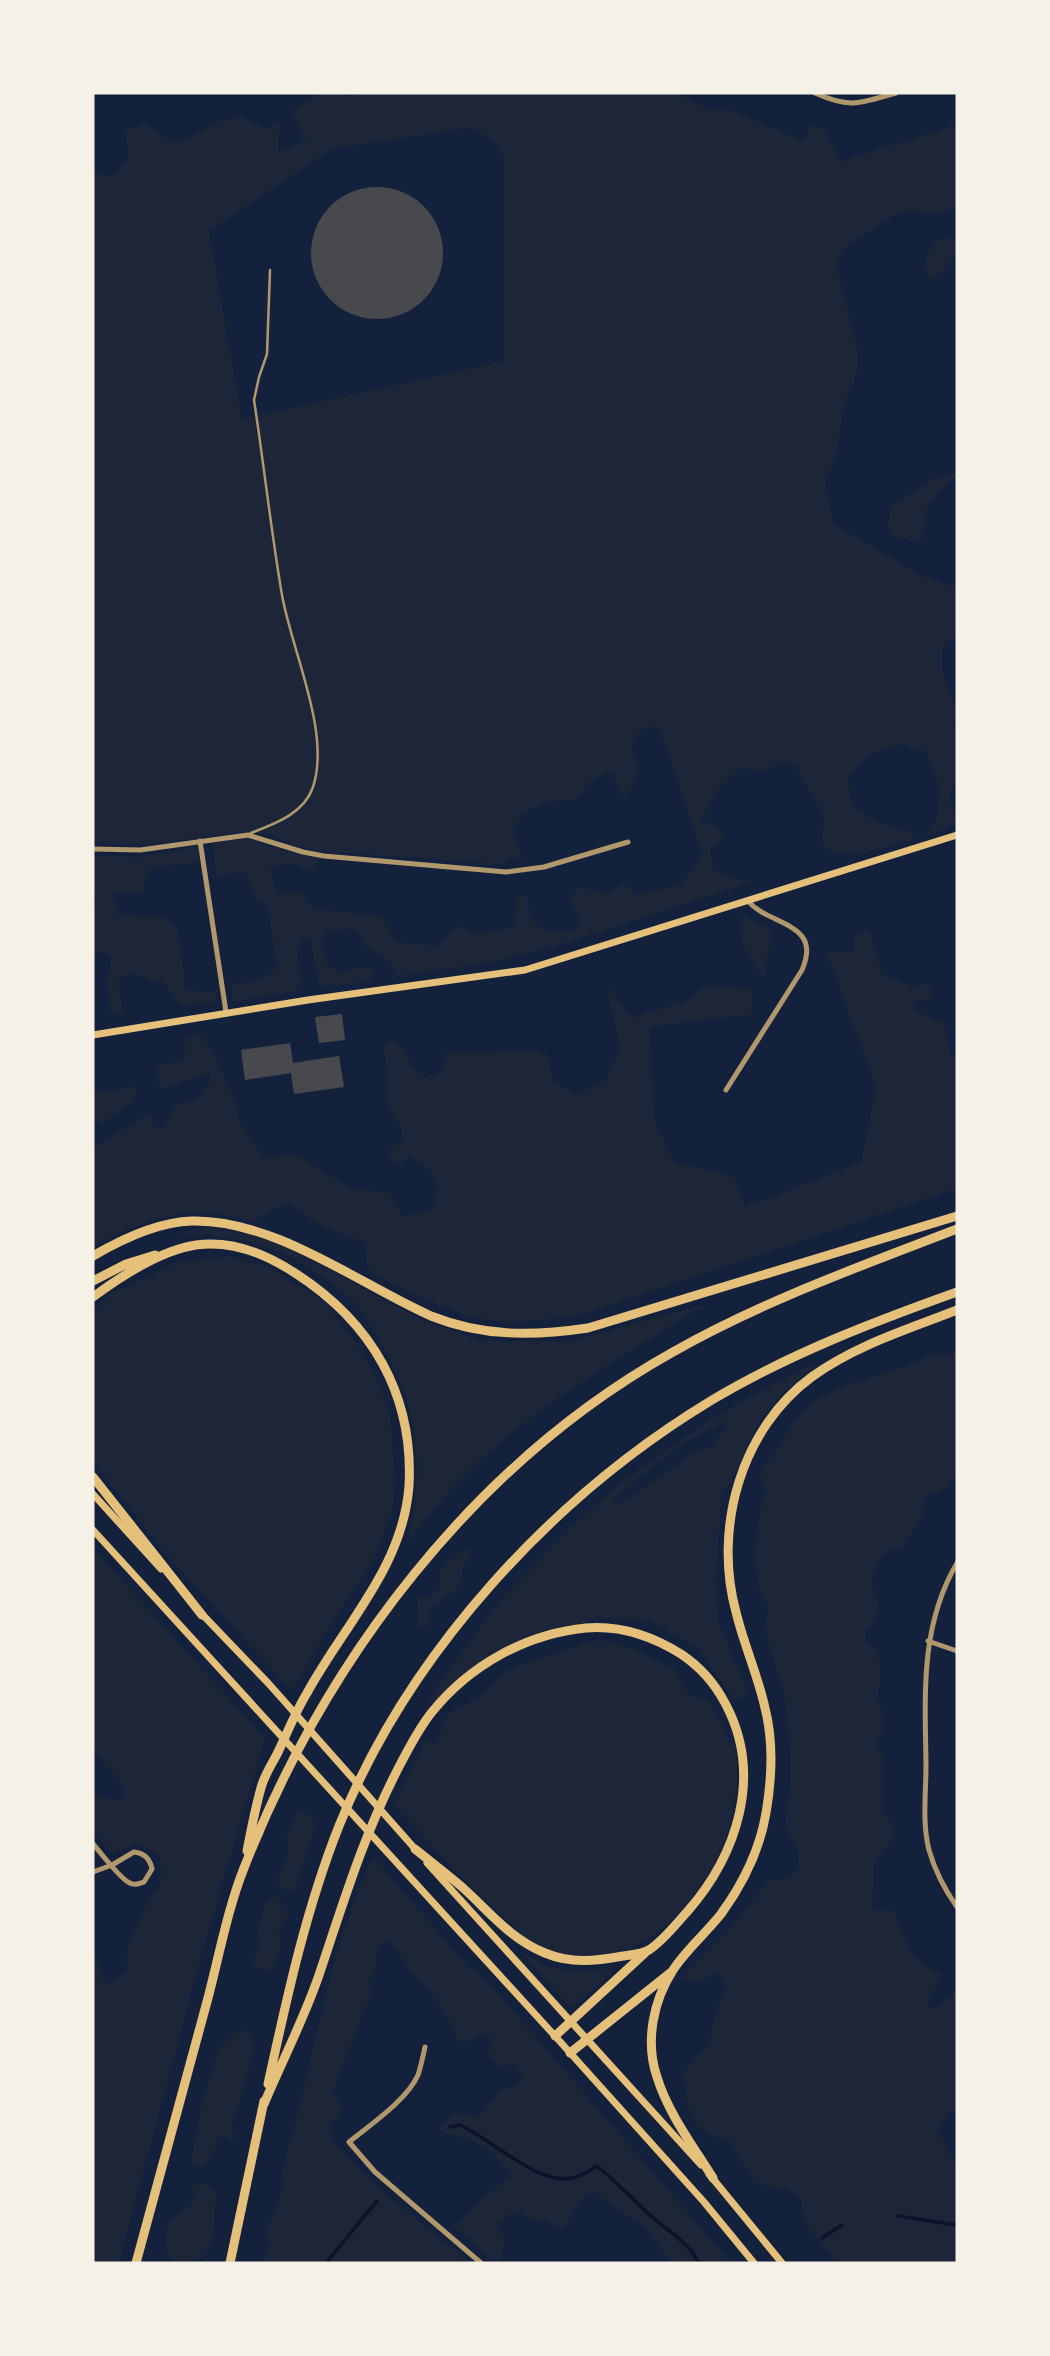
<svg xmlns="http://www.w3.org/2000/svg" width="1050" height="2356" font-family="'Public Sans',sans-serif">
	<style>
		.green { fill: #1d2539; fill-rule: evenodd }
		.lines { fill: none; stroke-linecap: round; stroke-linejoin: round }
		.stream { stroke: #0b132b; stroke-width: 3.5 }
		.building { fill: #48494c }
		.service { stroke: #b1986c; stroke-width: 2.5 }
		.minor { stroke: #b1986c; stroke-width: 5 }
		.secondary { stroke: #e5c07b; stroke-width: 7 }
		.motorway { stroke: #e5c07b; stroke-width: 9 }
	</style>
	<rect width="100%" height="100%" fill="#14213d"/>
	<path class="green" d="M320,93H342L347,96L365,93H675L711,110L726,108L803,141L812,124L826,130L840,162L957,124V210L929,214L916,210L906,211L889,218L846,247L836,264L858,352V372L854,376V385L845,400L835,460L825,481L833,523L922,576L957,588V635L948,640L942,650L943,675L956,708L953,725L957,741V777L949,796L957,824L923,838L938,817L939,785L926,752L903,744L870,754L848,778L852,804L874,821L912,832L914,840L857,855L830,852L822,843L824,816L795,765L780,762L764,772L741,768C722,782 710,798 702,821L716,826L724,838L710,849L713,869L731,878L754,882L558,945L490,963L398,976L390,962L366,947L355,929L324,931L323,945L327,965L341,973L355,968L374,969L373,982L319,986L310,938H302L297,953L302,983L295,991L233,1002L231,985C248,982 267,981 277,966L267,904L254,898L245,871L216,878L213,843L246,838L278,849L318,858L316,871L291,863L270,868L277,895L300,891L314,909L381,916L396,942L438,946L456,925L480,934L515,927L517,894L527,897L532,922L550,932L575,930L581,917L568,900L580,887L603,893L626,884L635,895L682,884L702,854L660,731L654,726L640,731L631,749C643,772 638,778 624,799L611,772L593,779L576,800C548,801 528,802 513,829L523,860L505,859L506,865L320,851L295,845L271,834L242,832L146,845L109,844L93,841V173L113,176L129,158L125,130L146,124L163,137L182,143L216,122L241,116L266,129L280,120L278,152L314,136L303,138L292,111ZM468,128C487,134 496,141 504,159V361L242,419L209,231L331,149Z
		M952,237L956,238C959,256 947,268 934,278L929,277L923,269L927,255L936,240Z
		M957,473V477C949,481 928,502 926,512C923,522 927,528 921,540L913,541L892,536L888,529L891,506L935,477Z
		M197,846L199,862L150,868L145,877L144,894L115,892L117,915L157,917L164,915L178,930L186,990L215,992L216,1001L181,1006L164,983L131,973L118,979L123,1014L110,1013L107,982L111,958L102,951L93,955V908L97,907L93,884V856L141,857Z
		M743,916L768,927L773,934L765,965L766,980C751,961 734,941 743,916Z
		M870,930L882,975L912,986L930,983L934,997L914,1002L916,1012L944,1022L951,1057H957V1188L579,1316L510,1323L469,1317L417,1296L370,1271L366,1260L365,1242C351,1237 335,1233 323,1226C287,1206 295,1193 255,1221C235,1217 216,1213 195,1213C161,1213 122,1231 93,1247V1148L151,1112L154,1129L163,1127L176,1105L198,1098L210,1082V1073L160,1089L155,1066L185,1060V1037L200,1034L213,1052L237,1106L238,1119L263,1158L296,1154L349,1188L391,1193L402,1217L434,1209C439,1179 437,1172 410,1157L397,1165L387,1155L391,1148L402,1141V1129L387,1106L388,1075L383,1043L394,1040L404,1048L412,1067L425,1077L442,1072L445,1053L537,1051L548,1055L552,1080L576,1095L606,1080L620,1047L608,995L614,988L617,999L632,1018L691,999L705,985L753,989L751,1018L745,1015L650,1027L654,1119L674,1162L734,1176L745,1207L861,1162L876,1086L826,952L854,951L853,934Z
		M136,1086L135,1100L104,1123L93,1120V1093Z
		M211,1227L256,1236L288,1248L417,1317L480,1341H572L680,1311L703,1306C620,1358 523,1413 456,1484C439,1502 424,1523 408,1542C413,1514 418,1486 417,1458C415,1409 396,1364 369,1324C365,1317 360,1308 354,1302C333,1282 292,1255 264,1246C235,1237 206,1235 175,1233Z
		M230,1256L269,1267L324,1301L358,1345L377,1379L390,1413L396,1482L392,1514L371,1565L332,1622L292,1691L165,1553L93,1461V1312L110,1294L179,1262Z
		M957,1351V1475L946,1489L935,1494L930,1492L925,1502L923,1516L901,1549L889,1551L880,1559L871,1581L878,1602L875,1623L867,1629L865,1642L876,1648C882,1667 882,1682 876,1701L883,1711L884,1734L878,1737L876,1750L883,1755V1811L895,1830L888,1846L874,1865L873,1910L895,1911C904,1937 914,1967 943,1974L927,2002L929,2007L936,2008L955,1992L957,1994V2109L947,2114L938,2130L957,2168V2263H835L834,2259L804,2222L801,2198L790,2191L755,2183L729,2141C688,2133 688,2109 683,2073L709,2043L716,2011L725,1992V1981L716,1971C704,1982 696,1984 680,1979L729,1930L768,1881L787,1878L798,1869V1852L785,1826L790,1784V1749L785,1698L764,1627L769,1608C766,1602 760,1595 759,1588C752,1560 756,1518 766,1491L760,1478L764,1466L777,1450L789,1427L810,1403L851,1383L914,1364L930,1354H951Z
		M815,1363L817,1365L782,1394L758,1423L728,1488L722,1490L716,1578L718,1621L748,1692L735,1702L698,1648L649,1621L607,1618L587,1621V1624L527,1637L492,1655L469,1670L431,1705L426,1702L498,1603L572,1526L624,1480L707,1422L767,1387ZM730,1421L712,1447L694,1451L669,1471L615,1507L613,1500C647,1471 687,1435 730,1421Z
		M93,1548L265,1738L198,1968L119,2263H93V1949L105,1985L127,1971V1948L149,1898L161,1884C161,1858 165,1855 139,1844L112,1853L93,1832V1795L123,1801L124,1786L93,1750Z
		M468,1548L472,1552L464,1565L459,1587L431,1609L426,1629L419,1627L417,1598C429,1598 437,1593 442,1582L438,1578C441,1564 456,1556 468,1548Z
		M599,1640L636,1649L676,1671L689,1695L708,1699L721,1720L729,1743L735,1744C739,1777 736,1811 724,1843C709,1883 674,1927 636,1946C607,1960 567,1958 538,1945C528,1940 518,1929 509,1922C467,1887 432,1844 394,1805L426,1739L436,1746L447,1714L477,1699L509,1668Z
		M299,1809L310,1816L316,1825L295,1892L285,1891L277,1881L289,1850L286,1835Z
		M373,1856L471,1970L476,1971L491,1985L721,2251L734,2263H672L643,2225L619,2211L593,2190L583,2198L562,2231L546,2221L531,2219L515,2211L497,2224L505,2240L500,2259L495,2263L455,2227L480,2200L511,2176C490,2145 473,2139 437,2131L454,2112L478,2117L503,2088H513L523,2077L512,2062L503,2069L488,2056L492,2041L486,2033L463,2044L456,2037L449,2020L428,1988L406,1968L400,1953L387,1940L377,1949L375,1973L368,1980L374,1993L364,2010L333,2091L342,2105L338,2118L329,2122L336,2146L389,2197L471,2263H262L270,2241L265,2235L284,2184L281,2175C291,2137 302,2099 310,2061C326,1991 342,1921 373,1856Z
		M274,1894L290,1911L278,1933L281,1945L271,1972L252,1965L260,1944L258,1931L264,1904Z
		M520,1952C529,1955 537,1961 546,1965C566,1972 589,1972 609,1968L612,1973L571,2008Z
		M237,2031H248L253,2037L252,2058L232,2125L234,2140L219,2135C215,2150 212,2159 200,2169L191,2162L201,2106L218,2050Z
		M201,2182L216,2190L213,2242L203,2258L182,2263L168,2257C161,2224 167,2221 193,2203L196,2194L190,2185Z"/>
	<g class="lines">
		<path class="stream" d="M450,2127L460,2125C493,2140 537,2185 572,2178C581,2177 590,2170 597,2166C616,2181 632,2199 650,2215C667,2231 687,2241 698,2261L703,2263
			M898,2216L957,2225
			M822,2238L842,2225
			M326,2263L377,2201"/>
	</g>
	<path class="building" d="M311 253a66 66 0 1 1 132 0a66 66 0 1 1-132 0Z
		M342,1014L345,1040L319,1043L315,1017Z
		M290,1043L293,1063L339,1056L344,1087L294,1094L291,1073L245,1080L241,1050Z"/>
	<g class="lines">
		<path class="service" d="M251,833C274,824 304,814 313,787C331,732 292,652 282,595C271,531 264,465 254,400L259,377L267,354L270,270"/>
		<path class="minor" d="M815,93C851,109 860,103 896,93
			M200,841L226,1012
			M93,849L140,850L248,835L303,852L324,856L506,872L544,867L628,842
			M726,1090L802,970C823,922 769,926 748,901
			M957,1563C920,1626 925,1694 926,1765C926,1793 922,1823 929,1850C935,1871 945,1890 957,1907
			M928,1641L957,1651
			M93,1844C101,1853 119,1877 128,1882C133,1886 138,1884 144,1882L152,1869C150,1859 145,1853 134,1852L112,1865L93,1872
			M425,2047C423,2056 421,2066 418,2075C407,2100 370,2125 349,2142L375,2172L481,2263"/>
		<path class="secondary" d="M93,1035L308,1000L525,970L957,835
			M93,1494L161,1569
			M93,1530L555,2036L704,2202L754,2263
			M199,1611L269,1684L417,1851
			M427,1863L701,2165
			M709,2174L782,2263"/>
		<path class="motorway" d="M93,1256C122,1239 157,1222 192,1221C274,1219 359,1284 431,1316C483,1337 534,1336 588,1328L957,1216
			M93,1281L126,1264L155,1255
			M93,1297C120,1277 162,1250 196,1245C231,1240 266,1254 295,1273C371,1322 414,1394 409,1486C403,1567 344,1625 307,1693C296,1711 288,1731 279,1750C273,1763 264,1775 261,1788C255,1809 251,1830 247,1851
			M93,1477L202,1615
			M555,2036L645,1953
			M570,2053L670,1973
			M268,2084C287,1997 306,1909 339,1826C409,1652 553,1496 712,1400C789,1354 873,1322 957,1292
			M264,2104C282,2061 304,2019 319,1975C344,1901 364,1833 401,1763C410,1746 419,1728 432,1712C470,1665 526,1634 586,1628C621,1625 652,1636 681,1654C699,1666 715,1684 725,1703C764,1775 737,1855 687,1912C675,1925 664,1940 649,1950C642,1954 631,1955 623,1956C596,1961 571,1964 545,1953C510,1939 489,1911 462,1887C447,1874 431,1862 415,1849
			M713,2178C693,2146 668,2113 657,2077C645,2042 653,2001 673,1970C686,1950 706,1933 721,1914C742,1885 760,1849 766,1813C772,1778 774,1743 765,1708C758,1676 744,1645 736,1612C713,1528 741,1428 813,1376C856,1345 909,1329 957,1310
			M136,2263C160,2175 184,2086 208,1998C219,1956 228,1908 244,1868C326,1659 474,1463 673,1352C763,1301 861,1266 957,1229
			M230,2263L264,2101"/>
	</g>
	<rect width="1050" height="2356" fill="none" stroke="#f6f1e7" stroke-width="189"/>
</svg>
